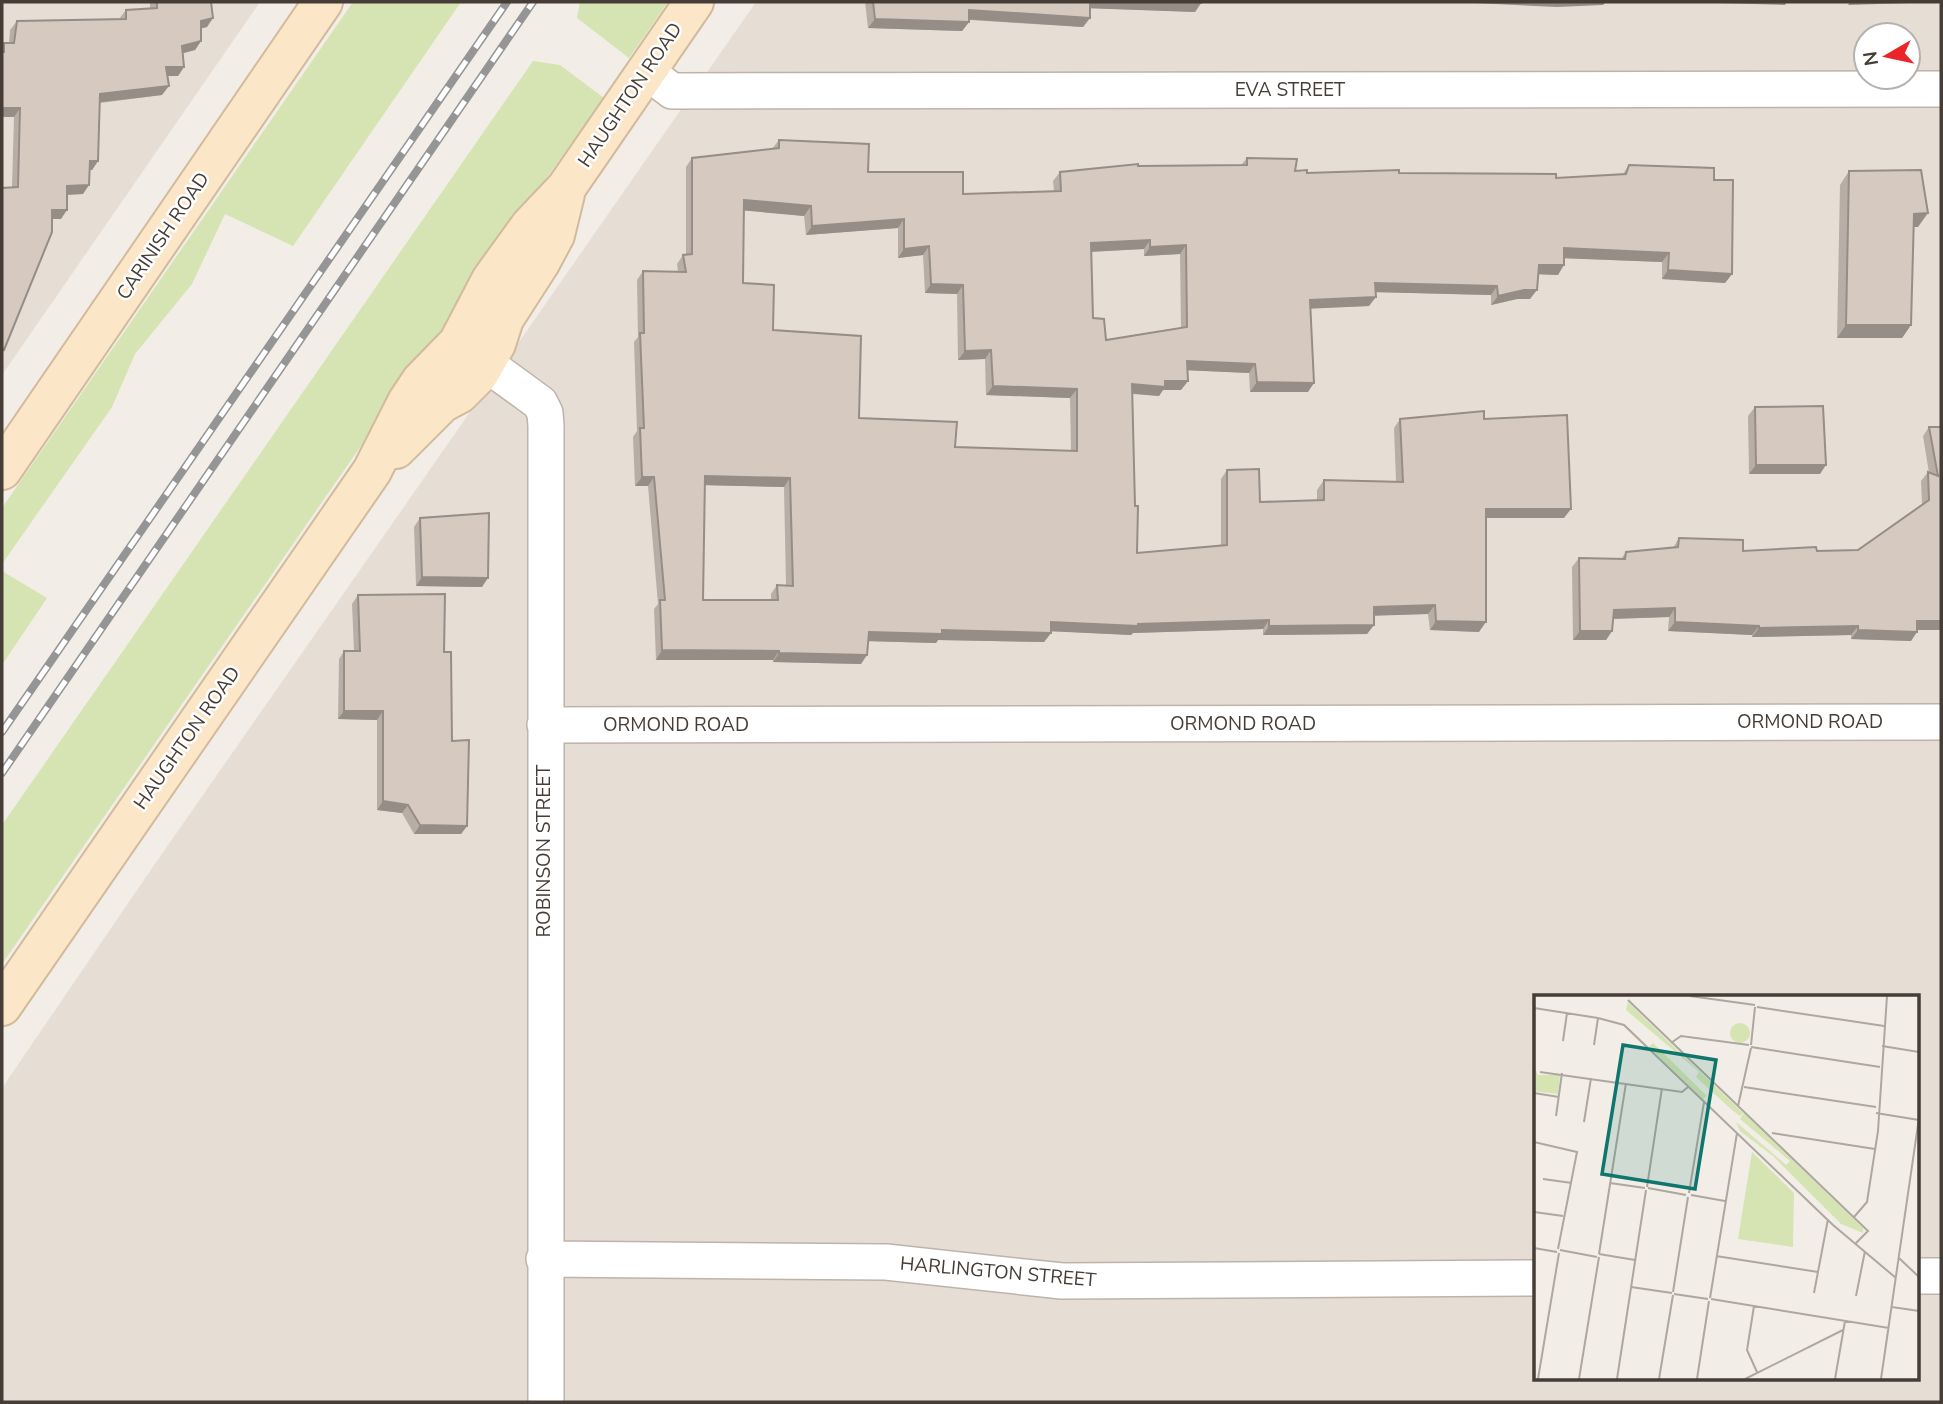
<svg xmlns="http://www.w3.org/2000/svg" width="1943" height="1404" font-family="'Nunito Sans',sans-serif">
	<style>
		.residential { fill: #e6ded5; fill-rule: evenodd }
		.green { fill: #d5e4b2 }
		.lines { fill: none; stroke-linecap: round; stroke-linejoin: round }
		.street-casing { stroke: #bdb3aa; stroke-width: 38 }
		.secondary-casing { stroke: #d2bb9c; stroke-width: 42 }
		.street { stroke: #fff; stroke-width: 35 }
		.secondary { stroke: #fbe6c8; stroke-width: 38 }
		.rail-casing { stroke: #959595; stroke-width: 8 }
		.rail { stroke: #fff; stroke-width: 5; stroke-dasharray: 16; stroke-linecap: butt }
		.wall { fill: #b8aea5; fill-rule: evenodd }
		.shaded-wall { fill: #968d86 }
		.building { fill: #d6cac0; stroke: #968d86; stroke-width: 2; fill-rule: evenodd }
		.labels { text-anchor: middle; dominant-baseline: central; stroke-width: 5; stroke-linejoin: round; paint-order: stroke }
		.street-label { font-size: 19px; fill: #453d36; stroke: #fff }
		.inset-road { fill: none; stroke: #ada7a0; stroke-width: 2 }
		.view { fill: #0f766e; fill-opacity: 0.15; stroke: #0f766e; stroke-width: 3.5 }
		.inset-edge { fill: none; stroke: #453d36; stroke-width: 3.5 }
	</style>
	<rect width="100%" height="100%" fill="#f2ede7"/>
	<path class="residential" d="M2,2H260L2,375Z
		M756,2H1941V1402H2V1088L150,871ZM1866,35H1908V77H1866ZM1535,996H1917V1378H1535Z"/>
	<path class="green" d="M353,2H461L293,246L225,214L192,284L135,354L112,407L2,564V508Z
		M580,2H668L629,58L577,18Z
		M533,61L560,65L604,98L468,287L458,320L419,362L2,964V825Z
		M2,571L47,598L2,665Z"/>
	<g class="lines">
		<defs>
			<path id="street" d="M646,71L672,91L1941,89
				M463,347L540,403L545,413L546,426V1402
				M545,725L1941,722
				M544,1259L886,1262L1062,1281L1535,1278
				M1917,1276H1941"/>
			<path id="secondary" d="M396,449L442,403L459,394L479,374L496,344L504,319L540,263L555,235L565,194
				M2,470L323,2
				M2,1006L372,471L407,402L421,381L458,343L491,280L530,226L566,188L694,2"/>
		</defs>
		<use href="#street" class="street-casing"/>
		<use href="#secondary" class="secondary-casing"/>
		<use href="#street" class="street"/>
		<use href="#secondary" class="secondary"/>
		<defs>
			<path id="rail" d="M2,732L507,2
				M2,773L533,2"/>
		</defs>
		<use href="#rail" class="rail-casing"/>
		<use href="#rail" class="rail"/>
	</g>
	<path class="wall" d="M150,2H212L207,27L201,28V41L195,50L183,53L184,67L178,76H167L162,95L100,103L98,161L92,170H90L83,194L67,195L61,219H52L2,353V188L12,187L14,117H2V46L4,43H9L10,30L17,21L119,19L126,10L150,8Z
		M865,2H1201V3L1195,12L1090,8V18L1083,27L969,20V22L962,31L868,28Z
		M779,140L868,172L963,194L1054,191L1053,181L1060,172L1138,166L1241,165L1247,158L1295,171L1307,173H1399L1556,178L1623,174L1629,165L1714,180L1732,274L1725,283L1662,279V262L1564,258L1558,275L1538,274L1530,299H1517L1491,305V295L1376,292L1369,306L1311,308L1308,392H1250L1249,373L1187,370L1188,381L1181,390H1163L1159,396L1132,394L1137,553L1221,546V479L1227,470L1260,502L1317,500V490L1324,480L1396,481L1394,428L1400,419H1484L1564,518H1486L1479,632L1430,630L1428,614L1374,615V625L1367,634L1263,635V629L1133,633L1131,635L1051,631V633L1044,642L938,640L936,643L869,641L861,664L773,662V660H656L654,609L658,604L648,486H635L633,437L637,431L634,342L638,337L637,280L643,271L678,272L677,264L683,255L686,254V167L692,158L772,149ZM744,210L804,216L806,235L898,228V258L923,255L925,293L957,294L958,360L985,359L986,395L1070,398L1071,451L955,447L859,418L773,330L743,283ZM1144,249V256L1180,254L1181,328L1106,340L1093,318L1091,252ZM705,485L784,487L786,586L777,585L771,594V600H703Z
		M1849,171L1918,227H1914L1911,325L1902,338H1837L1840,185Z
		M1755,407L1820,474H1749L1748,416Z
		M1929,427H1941V630H1917L1911,641L1851,639V635L1752,637V635L1668,631L1669,617L1613,619L1612,631L1606,640H1573L1572,567L1579,558L1621,559L1626,552L1673,548L1679,538L1743,551H1817L1858,550L1922,504L1921,481L1928,472L1929,473L1923,436Z
		M420,518L482,587L416,586L414,527Z
		M358,595L444,652L452,741L467,826L461,834H414L402,813L377,810V720L338,719L339,659L344,651H354L352,604Z"/>
	<path class="shaded-wall" d="M1088,2H1160L1201,3L1195,12L1083,8Z
		M1372,2H1403L1402,3Z
		M1475,2H1606L1603,5L1557,7L1474,3Z
		M1681,2H1787L1785,5Z
		M1850,2H1941L1848,5Z
		M969,10L1090,18L1083,27L963,19Z
		M213,18L207,27L195,30L201,21Z
		M875,19L969,22L962,31L868,28Z
		M201,41L195,50L176,55L182,46Z
		M166,67H184L178,76H159Z
		M169,86L162,95L94,103L100,94Z
		M2,108H20L14,117H2Z
		M90,161H98L92,170H84Z
		M89,185L83,194L61,195L67,186Z
		M744,200L811,206L804,216L738,210Z
		M52,210H67L61,219H46Z
		M1928,213L1918,227H1905L1914,214Z
		M904,219L898,228L806,235L812,226Z
		M1150,240L1144,249L1085,252L1091,243Z
		M1186,245L1180,254L1144,256L1150,247Z
		M929,246L923,255L898,258L904,249Z
		M1564,248L1669,253L1662,262L1558,258Z
		M1539,265H1564L1558,275L1533,274Z
		M1668,270L1732,274L1725,283L1662,279Z
		M1375,283L1497,286L1491,295L1369,292Z
		M931,284L963,285L957,294L925,293Z
		M1524,290H1537L1530,299H1517L1491,305L1498,296Z
		M1376,297L1369,306L1304,309L1310,300Z
		M1846,325H1911L1902,338H1837Z
		M991,350L985,359L958,360L965,351Z
		M1187,361L1255,364L1249,373L1181,370Z
		M1165,381H1188L1181,390H1163L1159,396L1126,393L1132,384Z
		M1257,382L1314,383L1308,392H1250Z
		M993,386L1077,389L1070,398L986,395Z
		M1756,465H1826L1820,474H1749Z
		M705,476L790,478L784,487L698,485Z
		M642,477H654L648,486H635Z
		M1486,509H1571L1564,518H1479Z
		M422,577L488,578L482,587L416,586Z
		M1435,605L1428,614L1368,616L1374,607Z
		M1675,608L1669,617L1607,619L1614,610Z
		M1269,620L1263,629L1133,633L1131,635L1045,631L1051,622L1138,624Z
		M1436,621L1486,622L1479,632L1430,630Z
		M1917,621H1941V630H1910Z
		M1675,622L1759,626L1752,635L1668,631Z
		M1374,625L1367,634L1263,635L1269,626Z
		M1858,626L1851,635L1752,637L1759,628Z
		M942,630L1051,633L1044,642L938,640L936,643L863,641L869,632Z
		M1858,630L1917,632L1911,641L1851,639Z
		M1580,631H1612L1606,640H1573Z
		M662,650L779,651L773,660H656Z
		M779,653L867,655L861,664L773,662Z
		M344,711H383L377,720L338,719Z
		M383,801L408,805L402,813L377,810Z
		M420,825L467,826L461,834H414Z"/>
	<path class="building" d="M157,2H211L213,18L201,21V41L182,46L184,67H166L169,86L100,94L98,161H90L89,185L67,186V210H52V232L4,350L2,349V188L18,187L20,108H2V52H4V43H14L17,21L126,19V10L157,8Z
		M873,2H1090V18L969,10V22L875,19Z
		M1160,2H1201V3Z
		M779,140L869,144L868,172H963V194L1061,191L1060,172L1138,164V166L1247,165V158L1297,159L1295,171L1307,170V173L1399,170V173L1556,174V178L1626,174L1629,165L1714,168V180H1733L1732,274L1668,270L1669,253L1564,248V265H1539L1537,290H1524L1498,296L1497,286L1375,283L1376,297L1310,300L1314,383L1257,382L1255,364L1187,361L1188,381H1165V387L1132,384L1135,506H1138L1137,553L1227,545V470L1259,469L1260,502L1324,500V480L1403,482L1400,419L1484,411V419L1567,415L1571,509H1486V622L1436,621L1435,605L1374,607V625L1269,626V620L1138,624V626L1051,622V633L942,630V634L869,632L867,655L779,653V651L662,650L660,600H665L654,477H642L640,428H644L640,333H644L643,271L686,272L683,255L692,254V158L779,148ZM744,200L811,206L812,226L904,219V249L929,246L931,284L963,285L965,351L991,350L993,386L1077,389V451L955,447L957,422L859,418L861,336L773,330L774,285L743,283ZM1150,240V247L1186,245L1187,327L1106,340L1104,319L1093,318L1091,243ZM705,476L790,478L793,586L777,585L778,600H703Z
		M1921,170L1928,213L1914,214L1911,325H1846L1849,171Z
		M1823,406L1826,465H1756L1755,407Z
		M1929,427H1941V621H1917V632L1858,630V626L1759,628V626L1675,622V608L1614,610L1612,631H1580L1579,558L1625,559L1626,552L1678,547L1679,538L1743,540V551L1816,547L1817,551L1858,550L1929,500L1928,472L1938,476Z
		M489,513L488,578L422,577L420,518Z
		M445,594L444,652H451L452,741L469,740L467,826L420,825L408,805L383,801V711H344V651H360L358,595Z"/>
	<g class="labels">
		<g class="street-label">
			<text x="1290" y="90">EVA STREET</text>
			<text transform="translate(630 95) rotate(-56)">HAUGHTON ROAD</text>
			<text transform="translate(163 236) rotate(-56)">CARINISH ROAD</text>
			<text x="1810" y="722">ORMOND ROAD</text>
			<text x="1243" y="724">ORMOND ROAD</text>
			<text x="676" y="725">ORMOND ROAD</text>
			<text transform="translate(187 738) rotate(-55)">HAUGHTON ROAD</text>
			<text transform="translate(544 851) rotate(-90)">ROBINSON STREET</text>
			<text transform="translate(998 1272) rotate(5)">HARLINGTON STREET</text>
		</g>
	</g>
	<g transform="translate(1534 995)">
		<rect width="385" height="385" fill="#f2ede7"/>
		<path d="M94,7L136,48L209,118L206,121L198,115L162,82L165,77L92,15ZM196 38a10 10 0 1 1 20 0a10 10 0 1 1-20 0ZM119,48L172,100V101L169,104L115,52ZM0,71L4,80H26L24,99L0,96ZM210,118L329,233V238L307,229L239,161L206,136L202,127L252,170L256,166L206,124ZM218,157L260,198L259,252L204,244Z" fill="#d5e4b2"/>
		<path class="inset-road" d="M156,1L221,10M94,5L334,236L322,248M223,12L350,31M0,13L64,23M64,23L90,30L299,230L362,283M29,46L33,18M137,48L147,41L215,50M60,50L64,23M217,50L221,12M348,51L385,57M217,52L346,72M6,77L148,97L154,92M210,92L342,112M0,98L25,102M204,111L217,53M342,118L385,125M22,121L28,78M50,127L57,83M238,138L341,154M0,147L43,157L24,254M9,184L38,188M76,188L111,193M113,192L128,93M114,193L152,200M155,198L170,107M157,200L191,206M0,217L29,221M320,222L333,207L344,136L353,1M0,253L23,257M26,255L63,262M65,259L92,88M65,259L101,265M182,261L284,277M365,263L385,282M97,292L138,298M139,297L154,202M280,298L294,224M140,299L174,304M322,301L331,256M176,303L203,138M177,304L355,333M220,311L213,355L223,377M358,312L385,316M4,384L25,258M45,384L65,262M83,384L112,195M125,384L139,300M163,384L175,306M211,384L309,335M301,384L311,326M347,384L385,123"/>
		<path class="view" d="M89,50L182,65L161,194L68,179Z"/>
		<rect width="385" height="385" class="inset-edge"/>
	</g>
	<rect width="1943" height="1404" fill="none" stroke="#453d36" stroke-width="7"/>
	<g transform="translate(1887 56) rotate(261)"><circle r="33" fill="#ffffff" stroke="#b5b1af" stroke-width="2"/>
	<path d="M0-5L12 26L0 18L-12 26Z" fill="#eb2527"/>
	<text y="-10" font-size="19" font-weight="bold" text-anchor="middle" fill="#453d36">N</text>
	</g>
</svg>
